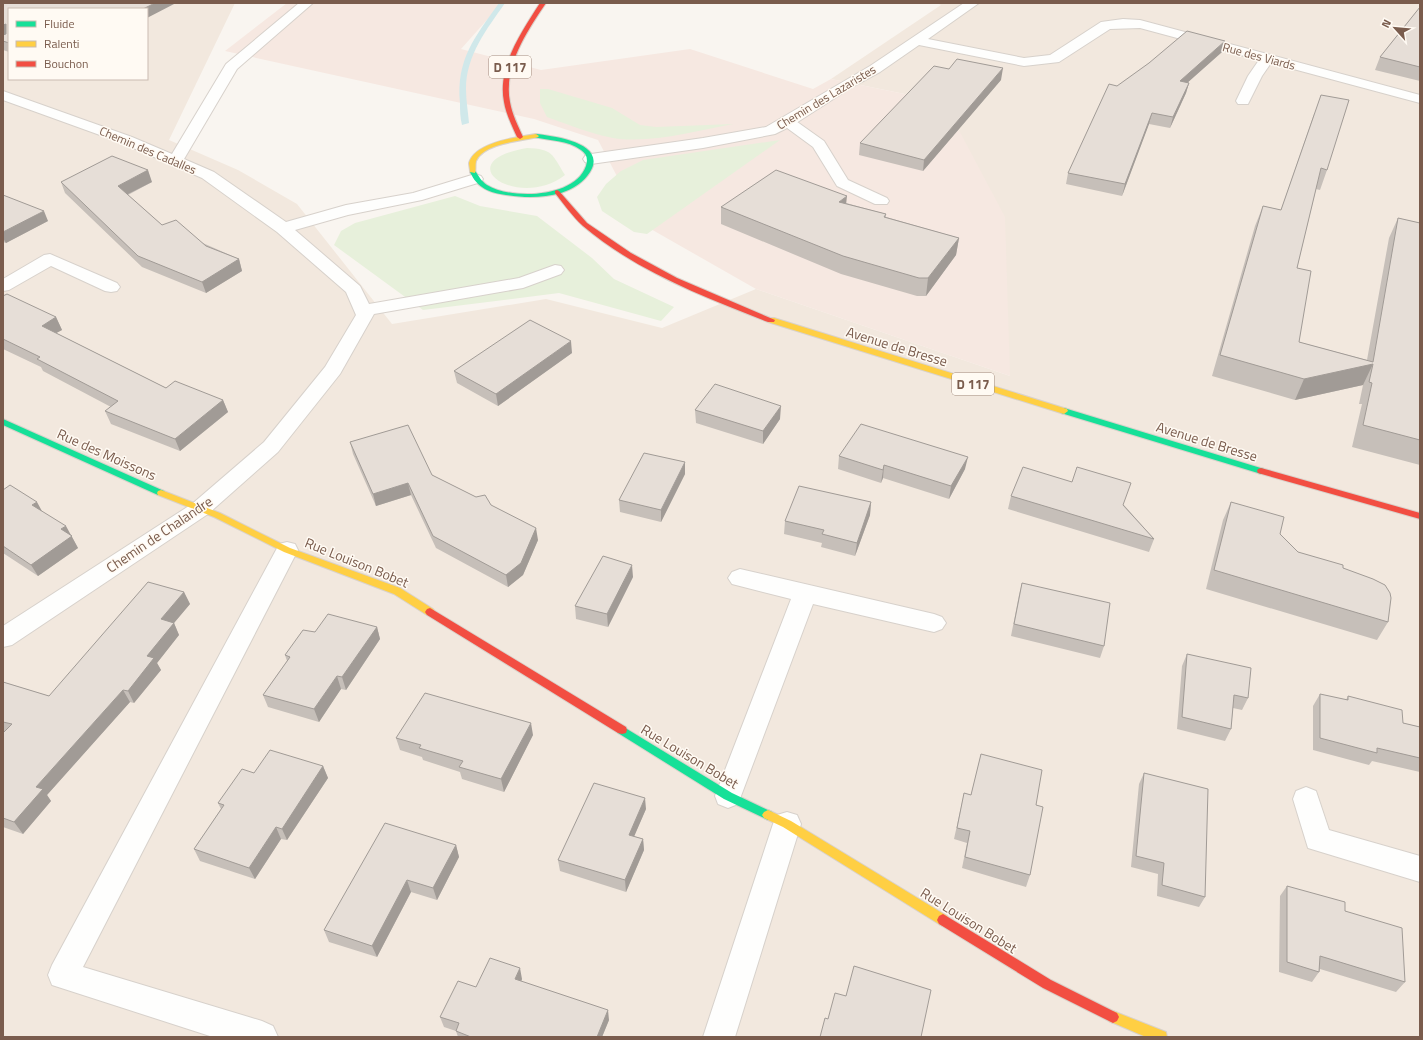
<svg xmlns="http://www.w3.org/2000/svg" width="1423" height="1040" font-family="'Titillium Web',sans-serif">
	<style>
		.residential { fill: #f2e8de; fill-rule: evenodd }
		.commercial { fill: #f6e8e1 }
		.green { fill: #e7f0db }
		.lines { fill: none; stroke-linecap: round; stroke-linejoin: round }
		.stream { fill: #d0e8ea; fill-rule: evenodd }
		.lane-casing { stroke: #d7d1cb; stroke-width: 2 }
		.street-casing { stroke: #d7d1cb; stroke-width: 2 }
		.fast-casing { stroke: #d9d2cb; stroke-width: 2 }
		.slow-casing { stroke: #d9d2cb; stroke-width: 2 }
		.jam-casing { stroke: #d9d2cb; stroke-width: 2 }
		.lane { fill: #fefefd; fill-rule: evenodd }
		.street { fill: #fefefd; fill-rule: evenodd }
		.fast { fill: #16e098; fill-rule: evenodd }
		.slow { fill: #ffcf43; fill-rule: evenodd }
		.jam { fill: #f24e42; fill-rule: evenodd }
		.wall { fill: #c6bfb9 }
		.shaded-wall { fill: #a19b96 }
		.building { fill: #e6ded7; stroke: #a19b96 }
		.labels { text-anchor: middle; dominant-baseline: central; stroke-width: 3; stroke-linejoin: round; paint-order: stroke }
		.far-street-label { font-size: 12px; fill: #7a5c4d; stroke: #fffaf3 }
		.shield { fill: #fffaf3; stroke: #a28b7f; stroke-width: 1 }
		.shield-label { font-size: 13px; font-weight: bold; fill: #7a5c4d }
		.street-label { font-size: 14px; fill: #7a5c4d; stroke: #fffaf3 }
	</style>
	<rect width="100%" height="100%" fill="#f9f5f0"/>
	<path class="residential" d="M3,3H235L169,140L238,170L297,204L392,324L546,299L662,328L756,289L1010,376L944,102L831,79L941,5L937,3H1420V1037H3ZM9,9H147V79H9Z"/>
	<path class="commercial" d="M287,3H502L461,49L541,70L690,49L813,89L831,79L944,102L1005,217L1010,376L756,289L642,224L598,140L534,119L225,51Z"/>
	<path class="green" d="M540,89H548L612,108L640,125L656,127L733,124C696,131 658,142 620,139C600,137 566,124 547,117L540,103Z
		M780,140L647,234L634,232L602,211L597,197L606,184L621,171L643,160Z
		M527,148C553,149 552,154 565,175C519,211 445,162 527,148Z
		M455,196L480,206L537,216L592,258L614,279L674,307L661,321L559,293L423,310L334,245L341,231L355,223Z"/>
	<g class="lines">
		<path class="stream" d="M499,3H505C487,29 466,55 466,89C466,100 468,112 469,123L462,125C460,118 460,110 460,103C456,59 475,37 499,3Z"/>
		<defs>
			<path id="lane" d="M788,118L793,119L824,141L848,180L887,198L889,201L887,204H875L837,186L813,147L783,125L781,122L783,119Z"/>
			<path id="street" d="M299,3H313L237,69L184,159L214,172L286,222L346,205L413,193L475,174L481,176L483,179L481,182L422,200L348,215L295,230L360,286L369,304L519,278L555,265L561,266L564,270L561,274L523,288L374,314L340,374L278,452L208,514L12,645L3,647V626L192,504L264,442L325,367L356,315L346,292L277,232L202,178L122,143L3,100V91L132,137L172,154L226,64Z
				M964,3H979L928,39L1024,58L1050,55L1101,22L1123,19L1140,20L1420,95V103L1271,63L1262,76L1248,104H1238L1236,101L1248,76L1259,60L1140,28L1110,29L1059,62L1024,66L919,45L880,72L852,87L793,125L775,134L703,148L591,164L585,162L583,159L585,156L591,154L703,138L766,127L870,66Z
				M50,254L117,283L120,287L117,291L111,292L105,291L51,266L9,290L3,291V279L44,255Z
				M287,542L295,544L298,550L83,967L262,1021L273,1026L278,1037H213L52,985L48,975L52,965L276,550L279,544Z
				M740,569L934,614L942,617L946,623L942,629L934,632L813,604L738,804L728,808L718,804L715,796L791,599L732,584L728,578L732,572Z
				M1306,787L1316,791L1329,830L1420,856V882L1308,848L1293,799L1296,791Z
				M787,812L797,815L801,824L735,1037H703L773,824L777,815Z"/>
			<path id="fast" d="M536,134C554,136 608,143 590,172C584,182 573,189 561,193C543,198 525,198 506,195C490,193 477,188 470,172L471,171H475C479,176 481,181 487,185C511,200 575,198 586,166C588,159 587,154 581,150C568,140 549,141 534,137L533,136Z
				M1064,408L1264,469L1265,471L1261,474L1258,473L1061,413L1060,411Z
				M3,419L164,491L165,493L164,495H158L3,425Z
				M622,726L732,793L772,812L774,815L772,818L768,820L764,818L724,799L618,733L617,730L618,727Z"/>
			<path id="slow" d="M536,134L539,136L538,137C522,141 484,143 476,161C475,165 476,170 475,173L470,172C470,169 469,165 469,163C475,142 518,137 536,134Z
				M768,318H774L1067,409L1068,411L1064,414L1061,413L768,322Z
				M161,490L220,513L290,548L400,588L433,609L435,612L433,615H427L394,594L284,552L214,517L158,495L157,493L158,491Z
				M768,810L791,821L947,916L949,920L947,924L943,926L939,924L783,827L764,818L762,815L764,812Z
				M1113,1011L1166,1032L1167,1037H1146L1109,1021L1107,1017L1109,1013Z"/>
			<path id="jam" d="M540,3H546C527,31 503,67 510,102C512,114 518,126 523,137L520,139L517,137C512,126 506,114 504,102C497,67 522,31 540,3Z
				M557,190L559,191L587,223L631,253L677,278L775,320L774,322H768C704,297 636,271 583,226C572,216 564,204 555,193V191Z
				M1261,468L1420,513V519L1258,473L1257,471L1258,469Z
				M430,608L626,727L627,730L626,733L622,734L618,733L427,615L425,612L427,609Z
				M943,914L1051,980L1117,1013L1119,1017L1117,1021L1113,1023L1043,988L939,924L937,920L939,916Z"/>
		</defs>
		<use href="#lane" class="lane-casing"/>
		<use href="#street" class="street-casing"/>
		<use href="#fast" class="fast-casing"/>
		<use href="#slow" class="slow-casing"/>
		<use href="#jam" class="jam-casing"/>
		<use href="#lane" class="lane"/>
		<use href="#street" class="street"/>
		<use href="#fast" class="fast"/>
		<use href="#slow" class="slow"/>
		<use href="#jam" class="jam"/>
	</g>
	<path class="wall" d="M3,3L147,9H9V52L3,50Z
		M1420,7V81L1375,70L1380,57Z
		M1222,52L1188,82L1189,83L1186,93L1170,128L1149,124L1122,196L1066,184L1068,173L1117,86Z
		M1001,80L923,171L859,155L860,143Z
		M1314,114L1327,170L1320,190L1316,189L1297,268L1299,342L1367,360L1389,238L1398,218L1420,223V465L1352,447L1362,404H1359L1363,385L1295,400L1212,376L1255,226L1263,206L1281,210Z
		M61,182H152L128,195L162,225L239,259L242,271L206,293L142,267L65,193Z
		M3,195L48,221L6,243L3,242Z
		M846,203L886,214V217L959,238L956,255L926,296H917L841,274L721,224V207Z
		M3,296L56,317L62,330L56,333L166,388L223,400L228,412L180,451L111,424L105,411L111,407L43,371L41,367L3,349Z
		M572,353L498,406L457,383L454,371Z
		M695,410L780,419L763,444L696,423Z
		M350,442L432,475L538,540L523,575L508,587L436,548L411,495L376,506L353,454Z
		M839,456L965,469L949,499L883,478L881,483L838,469Z
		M685,462V474L661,522L620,512L619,500Z
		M3,490L71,535L78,548L38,576L3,553Z
		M1011,496L1124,505L1154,539L1149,552L1008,509Z
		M871,502L870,515L855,556L821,547L822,543L784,534L785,521Z
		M1231,502L1280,534L1298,552L1343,568L1388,622L1377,640L1206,589L1223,520Z
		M633,577L608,627L576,619L575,606Z
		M1022,583L1104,646L1100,658L1011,636L1019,595Z
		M184,592L190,604L174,623L179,635L157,663L161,670L134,703L130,702L47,795L51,801L23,834L3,827V733L5,731H3V682L49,696Z
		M377,627L380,639L346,690L341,689L319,722L268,707L263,695L287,661L285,655L315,632Z
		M1187,654L1248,698L1242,710L1233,708L1231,729L1225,741L1177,729L1182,666Z
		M1320,694L1346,700L1348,696L1403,723L1420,727V772L1372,761L1369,765L1313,750V706Z
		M533,735L504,792L462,779L460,772L423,760L422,757L400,750L396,738Z
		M981,754L1030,875L1026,887L962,868L967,843L954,839L964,793L971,795Z
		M323,766L328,778L287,840L281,839L255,879L200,861L194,849L221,809L218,803L254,773Z
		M1144,773L1205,897L1199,907L1157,896L1158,874L1131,867L1139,784Z
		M646,809L634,836L643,839L644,850L626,892L560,871L558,860Z
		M456,845L459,857L437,900L411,892L377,957L329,942L324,930Z
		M1287,886L1345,911L1405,982L1396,992L1320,969L1319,972L1312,982L1279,972L1280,896Z
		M522,979L521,981L609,1020L602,1037H458L456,1031L444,1027L440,1017L476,987Z"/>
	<path class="shaded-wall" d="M155,3H176L147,18V9H143Z
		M6,24L9,32L3,36V25Z
		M1225,41L1222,52L1177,92L1180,81Z
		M1003,68L1001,80L923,171L924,160Z
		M1189,83L1186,93L1170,128L1173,117Z
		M1152,113L1149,124L1122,196L1125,184Z
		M148,170L152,182L122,197L118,186Z
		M847,196L845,214L839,202Z
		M44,211L48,221L6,243L3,238V232Z
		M959,238L956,255L926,296L928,278Z
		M239,259L242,271L206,293L202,282Z
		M56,317L62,330L47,338L42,326Z
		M571,341L572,353L498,406L496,394Z
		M1373,364L1363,385L1295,400L1304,379Z
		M223,400L228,412L180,451L175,439Z
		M781,406L780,419L763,444V431Z
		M968,457L965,469L949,499L951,486Z
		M685,462V474L661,522V510Z
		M884,465L883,478L881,483L883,470Z
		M408,483L411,495L376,506L373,494Z
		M37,502L43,513L32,505Z
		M871,502L870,515L855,556L857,543Z
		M66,526L78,548L38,576L31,565L61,529Z
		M536,528L538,540L523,575L508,587L506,575Z
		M632,565L633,577L608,627L607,614Z
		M184,592L190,604L174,623L179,635L157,663L161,670L134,703L128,691L147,656L161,619Z
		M377,627L380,639L346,690L342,677Z
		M337,676L341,689L319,722L314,709Z
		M123,690L130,702L47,795L51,801L23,834L14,822L36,787Z
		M531,723L533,735L504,792L501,779Z
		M323,766L328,778L287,840L282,829Z
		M645,798L646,809L630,846L629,835Z
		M276,827L281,839L255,879L249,868Z
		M643,839L644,850L626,892L625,880Z
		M456,845L459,857L437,900L433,888Z
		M407,880L411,892L377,957L372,946Z
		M520,968L522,979L518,989L515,979Z
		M608,1010L609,1020L602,1037H597Z"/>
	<path class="building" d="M3,3H155L143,9H9V43L3,41V35L6,34V24L3,25Z
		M1420,7V67L1380,57Z
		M1187,31L1225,41L1180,81L1189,83L1173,117L1152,113L1125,184L1068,173L1109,84L1117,86L1149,63Z
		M957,59L1003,68L924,160L860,143L934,66L949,69Z
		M1321,95L1349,100L1327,170L1321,168L1297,268L1311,271L1299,342L1373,362L1398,218L1420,223V440L1363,425L1372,383L1369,382L1373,364L1304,379L1220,355L1263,206L1281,210Z
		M112,156L148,170L118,186L162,225L176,220L206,246L239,259L202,282L138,256L61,182Z
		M776,170L847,196L839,202L886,214L884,217L959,238L928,278H919L843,256L721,207Z
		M3,195L44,211L3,232Z
		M7,294L56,317L42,326L166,388L175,381L223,400L175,439L105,411L118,401L37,359L40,357L3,339V296Z
		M530,320L571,341L496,394L454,371Z
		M715,384L781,406L763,431L695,410Z
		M861,424L968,457L951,486L884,465L883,470L839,456Z
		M408,425L432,475L476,497L485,495L491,505L536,528L521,563L506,575L433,536L408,483L373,494L350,442Z
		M644,453L685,462L661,510L619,500Z
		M1023,467L1072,482L1077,467L1131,483L1123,505L1154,539L1011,496Z
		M10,485L37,502L32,505L66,526L61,529L72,536L31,565L3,546V490Z
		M799,486L871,502L857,543L822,534L824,530L785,521Z
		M1231,502L1284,517L1280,534L1298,552L1343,565V568L1373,579L1385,585L1390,593L1391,598L1388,622L1214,570Z
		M603,556L632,565L607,614L575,606Z
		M148,582L184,592L161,619L174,623L147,656L154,658L128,691L123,690L36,787L43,789L14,822L3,818V733L12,724L3,722V682L49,696Z
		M1022,583L1110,603L1104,646L1014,624Z
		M328,614L377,627L342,677L337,676L314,709L263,695L290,657L285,655L303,630L315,632Z
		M1187,654L1251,668L1248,698L1234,695L1231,729L1182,717Z
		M425,693L531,723L501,779L459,767L463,761L419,748L421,745L396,738Z
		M1320,694L1348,700V696L1402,710L1403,723L1420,727V758L1377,748V753L1320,738Z
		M270,750L323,766L282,829L276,827L249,868L194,849L224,805L218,803L242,769L254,773Z
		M981,754L1042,770L1036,805L1043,807L1030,875L965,857L970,831L957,828L964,793L971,795Z
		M1144,773L1208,789L1205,897L1162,885L1164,863L1136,856Z
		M594,783L645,798L629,835L643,839L625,880L558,860Z
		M385,823L456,845L433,888L407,880L372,946L324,930Z
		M1287,886L1345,902V911L1402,928L1405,982L1320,956L1319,972L1287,962Z
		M490,958L520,968L515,979L608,1010L597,1037H471L456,1031L459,1023L440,1017L458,981L476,987Z
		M854,966L931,990L921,1037H820L825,1018L828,1019L835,993L846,996Z"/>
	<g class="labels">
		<g class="far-street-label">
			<text transform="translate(1259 56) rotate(15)">Rue des Viards</text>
			<text transform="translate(826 97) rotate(-31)">Chemin des Lazaristes</text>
			<text transform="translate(148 150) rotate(23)">Chemin des Cadalles</text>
		</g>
		<g class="shield">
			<rect x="489" y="56" width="42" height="22" rx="3"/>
			<rect x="952" y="373" width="42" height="22" rx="3"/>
		</g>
		<g class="shield-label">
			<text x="510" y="67">D 117</text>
			<text x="973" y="384">D 117</text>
		</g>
		<g class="street-label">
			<text transform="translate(897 346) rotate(17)">Avenue de Bresse</text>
			<text transform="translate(1207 441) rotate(17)">Avenue de Bresse</text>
			<text transform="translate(107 454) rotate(24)">Rue des Moissons</text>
			<text transform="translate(159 534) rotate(-34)">Chemin de Chalandre</text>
			<text transform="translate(357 562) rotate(22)">Rue Louison Bobet</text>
			<text transform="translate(690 756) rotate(31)">Rue Louison Bobet</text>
			<text transform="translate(969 920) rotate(32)">Rue Louison Bobet</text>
		</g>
	</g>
	<rect width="1423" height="1040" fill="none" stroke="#7a5c4d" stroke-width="8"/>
	<rect x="8" y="8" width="140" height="72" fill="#fffaf3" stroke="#cabbb1"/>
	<rect x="16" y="21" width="20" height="6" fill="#16e098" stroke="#cabbb1"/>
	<text x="44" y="28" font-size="12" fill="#7a5c4d">Fluide</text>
	<rect x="16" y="41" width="20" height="6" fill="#ffcf43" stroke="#cabbb1"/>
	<text x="44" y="48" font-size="12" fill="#7a5c4d">Ralenti</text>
	<rect x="16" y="61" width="20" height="6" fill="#f24e42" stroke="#cabbb1"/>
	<text x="44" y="68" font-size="12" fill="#7a5c4d">Bouchon</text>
	<g transform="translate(1395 28) rotate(297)" stroke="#fffaf3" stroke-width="3" paint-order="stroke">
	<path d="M0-3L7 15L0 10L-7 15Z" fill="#7a5c4d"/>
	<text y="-6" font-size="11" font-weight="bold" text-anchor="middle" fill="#7a5c4d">N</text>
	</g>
</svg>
